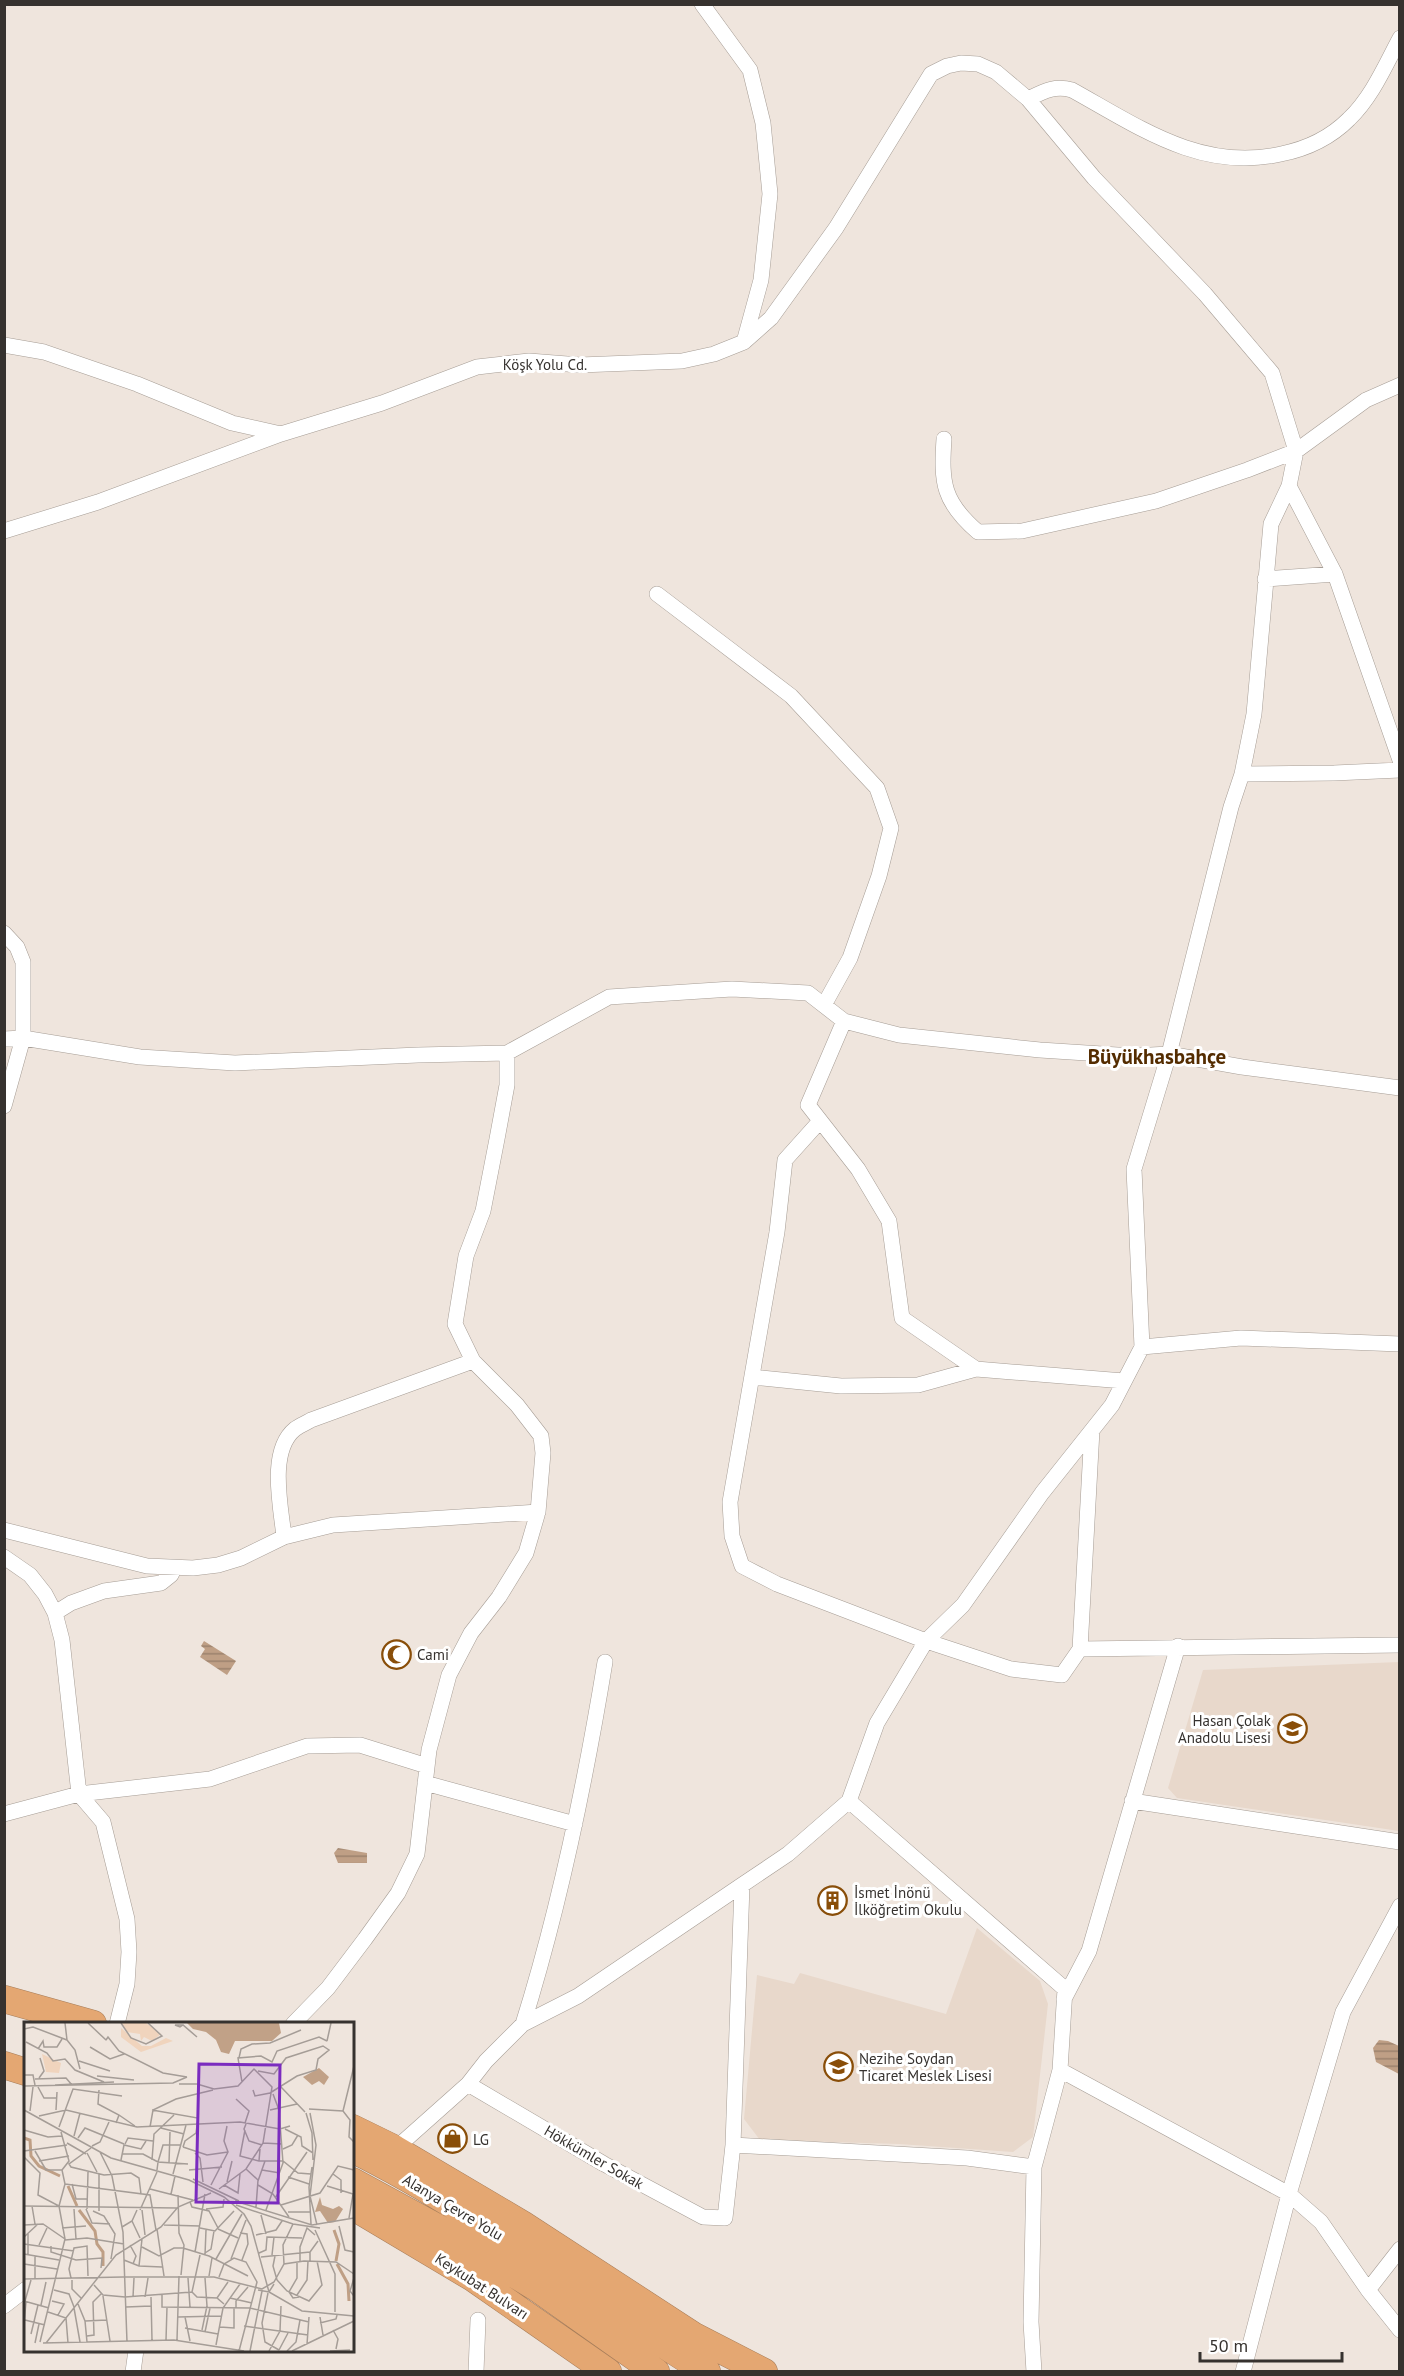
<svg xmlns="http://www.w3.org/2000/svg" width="1404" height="2376" font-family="'PT Sans',sans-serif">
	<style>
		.built { fill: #e8d8cb }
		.water { fill: url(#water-rules) }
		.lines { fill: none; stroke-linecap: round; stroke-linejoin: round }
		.street-casing { stroke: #a69d95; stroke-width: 16 }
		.highway-casing { stroke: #a77e5b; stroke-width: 28 }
		.street { stroke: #fff; stroke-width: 15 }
		.highway { stroke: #e4a772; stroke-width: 27 }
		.labels { text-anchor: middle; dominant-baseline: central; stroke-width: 6; stroke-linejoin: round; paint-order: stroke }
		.street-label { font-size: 15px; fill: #36322f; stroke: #fff }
		.poi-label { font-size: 15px; fill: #36322f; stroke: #fff; text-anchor: start }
		.district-label { font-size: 21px; font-weight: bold; fill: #542c00; stroke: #fff }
		.inset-river { fill: none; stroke: #bf9f85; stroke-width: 3 }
		.inset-road { fill: none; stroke: #a59d97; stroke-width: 1.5 }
		.view { fill: #7b2cbf; fill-opacity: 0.15; stroke: #7b2cbf; stroke-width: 3 }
		.inset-edge { fill: none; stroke: #36322f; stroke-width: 3 }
	</style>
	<defs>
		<pattern id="water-rules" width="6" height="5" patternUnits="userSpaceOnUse" patternTransform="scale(1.5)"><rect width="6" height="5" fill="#bf9f85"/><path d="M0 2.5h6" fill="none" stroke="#9c826d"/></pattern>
	</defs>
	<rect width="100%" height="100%" fill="#efe5dd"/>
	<path class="built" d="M1399,1662V1831L1177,1798L1168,1788L1203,1670Z
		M977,1928L1040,1981L1048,2004L1033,2137L1013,2152L899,2144L760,2140L744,2119L757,1975L794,1984L800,1973L946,2014Z"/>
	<path class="water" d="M204,1641L236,1661L227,1675L200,1657L205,1649L201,1646Z
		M338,1848L367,1853V1863H338L334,1853Z
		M1379,2040L1388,2041L1399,2046V2074L1376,2062L1373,2048Z"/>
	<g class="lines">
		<defs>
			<path id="street" d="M702,4L750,70L763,123L770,194L761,280L744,342
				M1028,99C1044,91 1055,85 1072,90C1139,127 1201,172 1281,154C1306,149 1330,138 1349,119C1372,97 1385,66 1400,38
				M4,345L44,352L137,384L232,423L281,434L382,403L477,367L529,361L580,365L682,361L714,354L744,342L771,318L836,228L931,74L947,66L961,63L978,64L996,72L1028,99L1094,178L1205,294L1272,373L1296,451L1289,486L1271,524L1254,714L1242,774L1231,807L1169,1054L1134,1169L1142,1347L1112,1405L1042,1493L963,1605L926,1641L877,1723L849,1801L788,1854L742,1885L578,1996L523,2024L486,2061L468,2084L395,2149
				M944,439C941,483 943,502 978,532L1022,531L1156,501L1247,470L1296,451L1366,400L1400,385
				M1289,486L1335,574L1400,760
				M4,531L98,502L281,434
				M1265,579L1335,574
				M657,594L791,696L877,788L891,828L879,876L850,958L824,1005
				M1242,774L1334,773L1400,770
				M4,933L17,947L23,962V1038L4,1106
				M844,1021L808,1105L858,1169L889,1221L902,1318L976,1369L1124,1381
				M4,1039L23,1038L140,1057L235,1063L418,1055L507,1053L609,997L732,989L808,993L844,1021L899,1035L1040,1050L1133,1056L1169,1054L1242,1067L1400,1088
				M820,1121L785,1160L777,1232L730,1502L732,1536L742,1566L777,1584L926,1641L1011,1669L1062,1675L1080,1649
				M1142,1347L1241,1338L1400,1344
				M753,1377L841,1386L918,1385L976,1369
				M1092,1430L1080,1649L1400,1645
				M4,1530L147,1566L193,1568L218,1565L241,1558L284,1537L333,1525L538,1512
				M284,1537C281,1507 268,1451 295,1429C299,1426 306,1423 311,1420L473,1361
				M4,1557L30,1575L45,1594L55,1613L62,1640L79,1794L103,1822L127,1919L129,1952L127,1984L117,2024
				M55,1613L71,1603L104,1591L161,1583L171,1575L174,1569
				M425,1783L575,1824
				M849,1801L1065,1989L1060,2070L1034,2167L1031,2322L1034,2372
				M1132,1801L1400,1842
				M4,1814L79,1794L210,1779L307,1746L360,1745L427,1766
				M1064,1999L1089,1951L1178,1646
				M293,2024L328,1988L365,1939L398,1893L417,1854L429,1750L449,1675L471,1633L499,1597L526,1553L538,1512L543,1453L541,1436L517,1405L473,1361L455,1324L466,1256L483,1211L497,1139L507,1085V1053
				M523,2024C560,1906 585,1784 605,1662
				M1060,2070L1289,2194L1321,2222L1368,2290L1400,2330
				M468,2084L604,2164L703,2217L725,2218L733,2145L742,1885
				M733,2145L967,2158L1034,2167
				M1368,2290L1400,2249
				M4,2306L26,2289
				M133,2372L136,2350
				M476,2372L478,2320
				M1243,2372L1289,2194L1343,2012L1400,1906"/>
			<path id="highway" d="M4,1999L93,2024
				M4,2065L26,2072
				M352,2128L395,2149L522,2224L694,2336L764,2372
				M352,2149C478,2211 588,2299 707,2372
				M352,2181L442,2230L537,2288L656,2372
				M352,2206L473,2278L608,2372"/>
		</defs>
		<use href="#street" class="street-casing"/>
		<use href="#highway" class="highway-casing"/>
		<use href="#street" class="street"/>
		<use href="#highway" class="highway"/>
	</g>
	<defs>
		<symbol id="mosque-ring" viewBox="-11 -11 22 22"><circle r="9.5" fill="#fff" stroke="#894e09" stroke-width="1.5"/><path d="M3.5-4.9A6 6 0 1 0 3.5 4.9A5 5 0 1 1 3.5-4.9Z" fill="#894e09"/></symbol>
		<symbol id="school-ring" viewBox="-11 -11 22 22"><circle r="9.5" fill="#fff" stroke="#894e09" stroke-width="1.5"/><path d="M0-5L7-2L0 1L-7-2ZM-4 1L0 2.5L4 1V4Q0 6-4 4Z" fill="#894e09"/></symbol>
		<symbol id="building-ring" viewBox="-11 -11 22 22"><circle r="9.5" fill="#fff" stroke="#894e09" stroke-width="1.5"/><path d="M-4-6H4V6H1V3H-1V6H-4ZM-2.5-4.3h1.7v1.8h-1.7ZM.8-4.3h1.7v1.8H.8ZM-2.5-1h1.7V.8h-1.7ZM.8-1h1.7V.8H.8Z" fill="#894e09"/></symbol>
		<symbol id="shop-ring" viewBox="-11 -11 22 22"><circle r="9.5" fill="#fff" stroke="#894e09" stroke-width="1.5"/><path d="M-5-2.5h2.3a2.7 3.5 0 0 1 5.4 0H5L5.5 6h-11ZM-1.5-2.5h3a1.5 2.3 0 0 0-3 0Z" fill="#894e09"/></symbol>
	</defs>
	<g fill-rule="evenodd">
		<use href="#mosque-ring" x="380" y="1638" width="33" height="33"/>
		<use href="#school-ring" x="1276" y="1712" width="33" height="33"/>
		<use href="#building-ring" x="816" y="1884" width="33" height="33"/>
		<use href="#school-ring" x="822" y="2050" width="33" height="33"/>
		<use href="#shop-ring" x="436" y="2122" width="33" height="33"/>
	</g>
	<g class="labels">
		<g class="street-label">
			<text x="545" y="364">Köşk Yolu Cd.</text>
			<text transform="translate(594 2157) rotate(30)">Hökkümler Sokak</text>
			<text transform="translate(453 2207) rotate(31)">Alanya Çevre Yolu</text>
			<text transform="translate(482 2286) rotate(33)">Keykubat Bulvarı</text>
		</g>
		<g class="poi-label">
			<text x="417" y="1654">Cami</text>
			<text x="1271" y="1720" text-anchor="end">Hasan Çolak<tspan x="1271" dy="17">Anadolu Lisesi</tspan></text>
			<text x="854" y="1892">İsmet İnönü<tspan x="854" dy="17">İlköğretim Okulu</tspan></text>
			<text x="859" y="2058">Nezihe Soydan<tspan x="859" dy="17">Ticaret Meslek Lisesi</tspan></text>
			<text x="473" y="2139">LG</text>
		</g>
		<g class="district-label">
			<text x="1157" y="1056">Büyükhasbahçe</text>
		</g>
	</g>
	<g transform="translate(24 2022)">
		<rect width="330" height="330" fill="#efe5dd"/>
		<path d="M97,1H122L137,12L128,19L120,15L117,19L116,12L103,10Z" fill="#f0d4bd"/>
		<path d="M163,1H255L257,11L248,19H211L205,32L197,30L192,18L182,10L169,7ZM295,46L305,55L300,63L295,59L288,63L279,55ZM296,175L298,183L309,187L315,184L319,187L311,200L304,201L296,189L291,190Z" fill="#c1a187"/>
		<path d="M18,32L37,41L35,51L22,50Z" fill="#f0d4bd"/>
		<path d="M97,6L118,24H127L142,16L149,19L117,30L97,15Z" fill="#f0d4bd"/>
		<path class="inset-river" d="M0,116L6,118L7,134L15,144L36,154M44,164L53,184M55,188L71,209L73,222L79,230V244M310,208L315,222L312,239M313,242L324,262L325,279"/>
		<path class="inset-road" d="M64,1L82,18M97,1L107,16L122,22L138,14L124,1M159,3H151L156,5L159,3L173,15M0,7L9,5L43,18L41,1M43,18L51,28L56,47M82,18L84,15L95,29L139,51L163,55M303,19L307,1M2,20L23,31L29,39L41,37L51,48L80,60M66,25L86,37L100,32M14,27L19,19L20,25H33L38,17M215,36L217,27L228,22L246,21L277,8M55,39L86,49M0,53H9L11,63M73,54L110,58M15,56L20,49L16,36M11,57L42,56L48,63M218,60L214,36L237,34L248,40L253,29L295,15L303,19M155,62H173L190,67L214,64L230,47L248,65L239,121L222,147L195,167M31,63L90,60M0,64L149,61L163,55M14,65L20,76H32M257,65L281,90M75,68L74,82L95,93L92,101M229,68L231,74L246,71L273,54L292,48L294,37L305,28L299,24L262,36L250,52L234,49M212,77L225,89L221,101M285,87L319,89L326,98L325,115L330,120M0,88L87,136L165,158L200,175L220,192L227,204L245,270L278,289L330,294M32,88L33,70M128,88L174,96L172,111L161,119L159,125M246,88L273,82M6,89L9,65M319,89L330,44M282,91L288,111L289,138M286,91L292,123L286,174L293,203M95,93L111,104M15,94L42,88L113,105L216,100L256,107L266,104M222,102L220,107L225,119L238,123M35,105L49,67L98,74M126,105L129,88L152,77L189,68M137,106L160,112M261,107L277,115L278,124L289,131M0,108L24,115L38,114M221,108L216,134L235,139M50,114L56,91M54,116L61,106L100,122M43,121L62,132M239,121L258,122M101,122L104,116L129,119M157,123H139L134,140L164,142M68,124L76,120L85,100M159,125L183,133L204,130M67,126L45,142L47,145L80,153L107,151L115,156L117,172M236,127L235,139H259L274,151L287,152M259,127L268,123L274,113M0,129L43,123M11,129L22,148H38M76,130L88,154L99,210L103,320M63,131L73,150M171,131L176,136L179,160M98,132H119L134,140L133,148M0,135L16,151L14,173L35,184L41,217L16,320M97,138L100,123L117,127L122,119M128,138L130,112L150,93M15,139L45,134M145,141L146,110M222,147L234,158L232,185M165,148L198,145M238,148L256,151M149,152L162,103M309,152L317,158V171M264,155L285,162M169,157L215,179M234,159L241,139M203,160L208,139M41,162L126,173L132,208M48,162L52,177H63M187,163L204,130L200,119L203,104M200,163L214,171L216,152M234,163L249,172L265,195M303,164L329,172M126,167L169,178M0,169V143M147,172L151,154M154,173L155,211L160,223L157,253M251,176L283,130M211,179L288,203L330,196M166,180L168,185L185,189L194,206M212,183L269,202L296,206M257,183L296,171L314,144L330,148M0,184L153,186M8,184L11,202M35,184L41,162L38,148L45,139L37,110M50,187L52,217M62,187L68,201L86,202M63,187L64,150M182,187L199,185L200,177M116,188L133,150M118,188L121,213M242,188L259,141L255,88L249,72M69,189L80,194L91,212L87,237M75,189V152M264,190H286M237,193L242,212M325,196L329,172M108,199L116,216M287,202L285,165L288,145M0,203L19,202L41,217M140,203L176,204M315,204L321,228L330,230M98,205L108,199L113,188M38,206L62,204M176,206L191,209L210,189M133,207L140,254M194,207L214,216M291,208L311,252V290M4,211V232M216,211L223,212L224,222L218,238M232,213L252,208L258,199M0,215L14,202M41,218L63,216L100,222M0,222L50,229M15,223L23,206M106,223L112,234L109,242M27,224V230L52,238L78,236L77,246M118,225L135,234L150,226H159L185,234L224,254M171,230L181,172M181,231L187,227L190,209M235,231L242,228L243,215L278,216M0,232L35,238M176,233L168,270L173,275L193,276L200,282M181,233L182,208M248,233L250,215M251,234L249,244L253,258L263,269L285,279L298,263L293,239M237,235L286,230M192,237L218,192M207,237L222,198M100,238L115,244L138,245M276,239V225L283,206L291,213M286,239V230L294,219M273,241V256L265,270L269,276L275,275M0,242L33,247M260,242L259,223L269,202M115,244L118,217M185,254L188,236M99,255H190L238,267L250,260L260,242L280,239L312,240L330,252M195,255L200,242L210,236L222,240L233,260L215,329M47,256L45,247L50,226L63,224L64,254M164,256L166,285M330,256L326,269L330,274M0,257L99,255M11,257V234M48,258V267L58,277M70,263L79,273L101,275L168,270M30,268L45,272L50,285M234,268L245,270L250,262M244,271L238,301L241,320L255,328M138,273V285L226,286L285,300M273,273L283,258L284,239M79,274L86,319M109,275L110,256M121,275L124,256M127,275L128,318M193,276L204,260M206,276L228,281M0,279L25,286M1,279L7,258M28,279L40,282L34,293M54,282L61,299L63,320M17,283L22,260M102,285L127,284M50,286L56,320M212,286V279L224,265M24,290L42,296L44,321M154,295L197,294M161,295L166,319M296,295L299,313M1,298L21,303M61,299L83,298M296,301L312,297L313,293M0,302L2,280M220,304L284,313M196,305L210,306V286M161,306L194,312M178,308L183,284L181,256M309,308L314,317L312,327M181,310L186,286M7,312L14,283M63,314L70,313L69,280L77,272M142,318L143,285M153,318L155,254M11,321L15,302M19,321L150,318L220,329M22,321L92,233L137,205L154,185L187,171M283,322L285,295M192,323L199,286L216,262M255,328L264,311M226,329L238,269M245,329L256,309L257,284M263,329L272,320L276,298M268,329L330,299M306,329L326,328"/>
		<path class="view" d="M175,42L256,43L254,181L172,180Z"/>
		<rect width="330" height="330" class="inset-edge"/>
	</g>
	<rect width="1404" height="2376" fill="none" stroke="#36322f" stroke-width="12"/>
	<path d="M1200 2352v9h142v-9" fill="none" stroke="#36322f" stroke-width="3"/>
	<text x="1209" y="2352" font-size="18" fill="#36322f" stroke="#ffffff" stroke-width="4.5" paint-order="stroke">50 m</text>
</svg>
